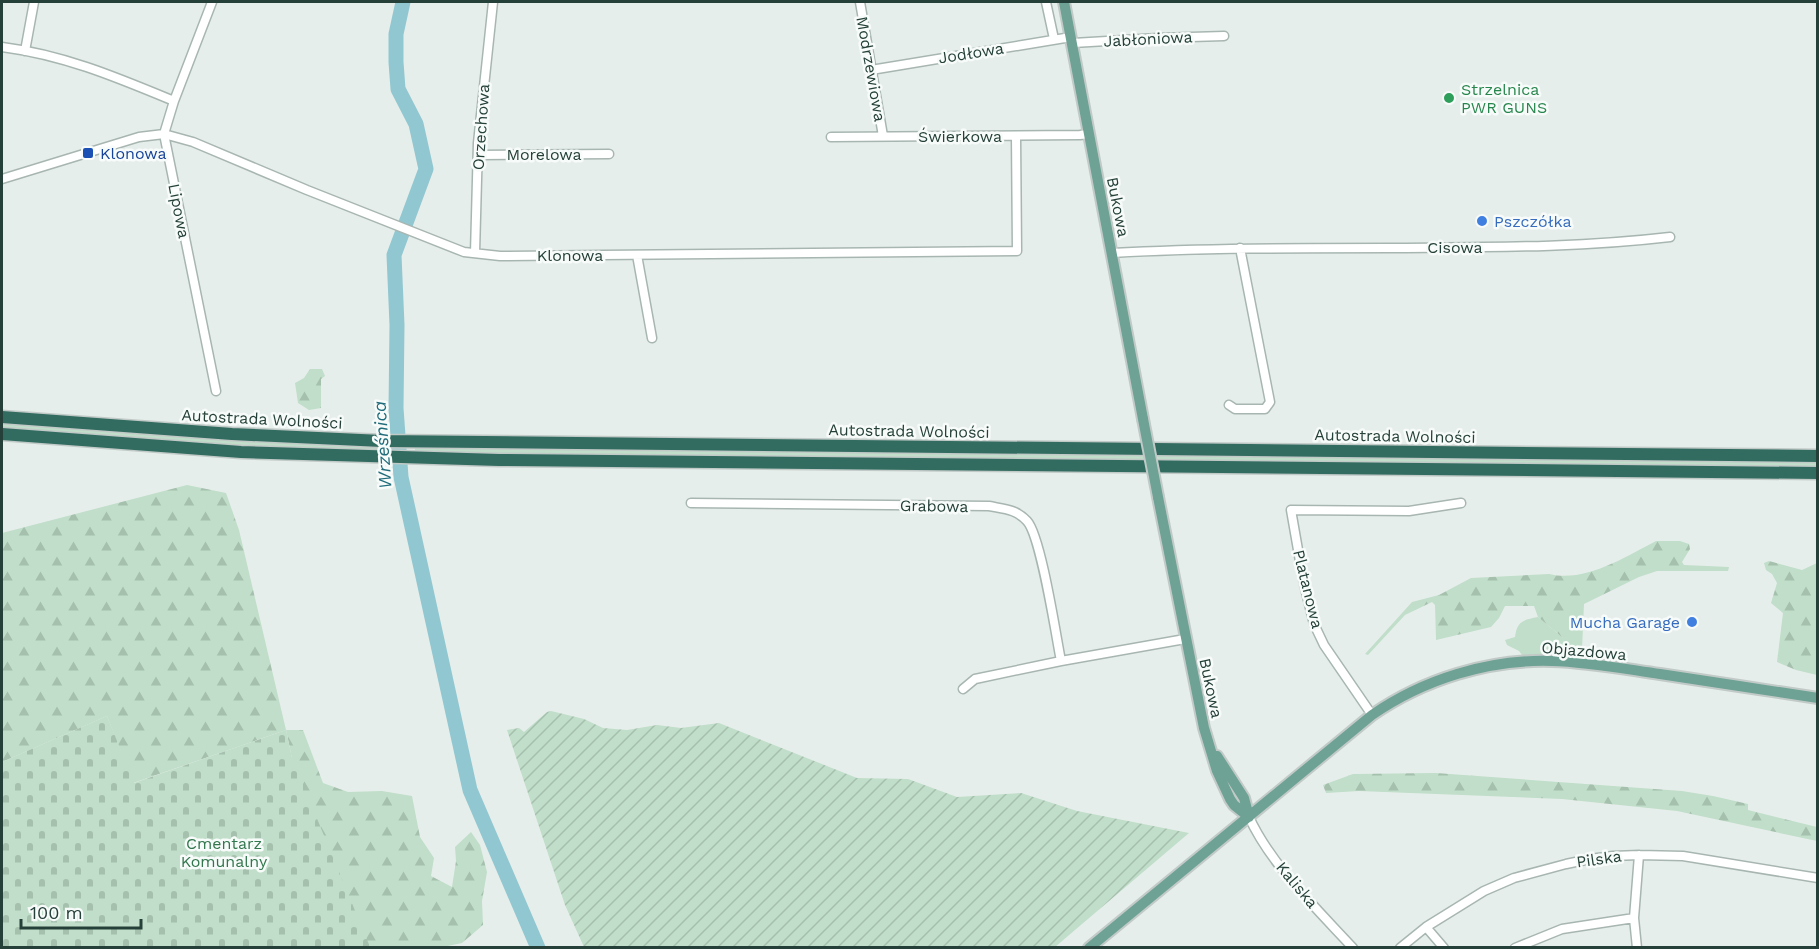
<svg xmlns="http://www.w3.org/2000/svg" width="1819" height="949" font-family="'Work Sans',sans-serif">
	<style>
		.green { fill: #c0dec9 }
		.forest { fill: url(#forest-firs) }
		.cemetery { fill: url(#cemetery-stones) }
		.garden { fill: url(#garden-furrows) }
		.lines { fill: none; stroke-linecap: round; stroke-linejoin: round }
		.river { stroke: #91c7d0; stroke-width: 15 }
		.minor-casing { stroke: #a8b6b2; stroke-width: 11 }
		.major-casing { stroke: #c2cac8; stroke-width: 14 }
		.highway-casing { stroke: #c2cac8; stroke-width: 15 }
		.minor { stroke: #fff; stroke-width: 8 }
		.major { stroke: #6da294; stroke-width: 10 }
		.highway { stroke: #326c60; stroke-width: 12 }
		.major-bridge-casing { stroke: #c2cac8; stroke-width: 14; stroke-linecap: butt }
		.major-bridge { stroke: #6da294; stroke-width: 10 }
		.leisure-dot { fill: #2e9e5b; stroke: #f7fbf9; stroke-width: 2 }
		.transit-dot { fill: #1a4fb4; stroke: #f7fbf9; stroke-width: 2 }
		.shop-dot { fill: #3f7fe0; stroke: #f7fbf9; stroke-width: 2 }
		.labels { text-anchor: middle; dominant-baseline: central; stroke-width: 5; stroke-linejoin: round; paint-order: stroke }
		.street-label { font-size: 16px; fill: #254039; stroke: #f7fbf9 }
		.leisure-label { font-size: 16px; fill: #27864d; stroke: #f7fbf9; text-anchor: start }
		.transit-label { font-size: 16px; fill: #164399; stroke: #f7fbf9; text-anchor: start }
		.shop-label { font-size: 16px; fill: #366cbe; stroke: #f7fbf9; text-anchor: start }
		.park-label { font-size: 16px; fill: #31764c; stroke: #f7fbf9 }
		.water-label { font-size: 18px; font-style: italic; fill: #216c7b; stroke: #f7fbf9 }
	</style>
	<defs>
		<pattern id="forest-firs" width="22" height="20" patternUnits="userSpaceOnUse" patternTransform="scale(1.5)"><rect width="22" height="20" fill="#c0dec9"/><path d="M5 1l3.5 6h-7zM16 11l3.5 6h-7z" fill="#a5c0ad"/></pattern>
		<pattern id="cemetery-stones" width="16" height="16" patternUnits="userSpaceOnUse" patternTransform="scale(1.5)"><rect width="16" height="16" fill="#c0dec9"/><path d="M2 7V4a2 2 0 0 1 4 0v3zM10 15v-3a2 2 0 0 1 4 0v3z" fill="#a5c0ad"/></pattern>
		<pattern id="garden-furrows" width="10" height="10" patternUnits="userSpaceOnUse" patternTransform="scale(1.5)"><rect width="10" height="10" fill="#c0dec9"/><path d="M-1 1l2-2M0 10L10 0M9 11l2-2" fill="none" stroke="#a5c0ad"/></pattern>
	</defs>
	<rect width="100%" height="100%" fill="#e6eeeb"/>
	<path class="green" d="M2,422L381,445L382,452L272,449L2,429Z
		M415,447L1144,455L1146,462L415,453Z
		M1157,455L1817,462L1818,468L1159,461Z
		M1538,617L1563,638L1565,649L1560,655H1522L1519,651L1507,645L1505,640L1515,637C1517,621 1523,620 1538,617Z"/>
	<path class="forest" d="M310,369H322L325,376L321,379V408L309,410L298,403L295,383L304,378Z
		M187,485L226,493L239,530L286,730H303L323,783L348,792L382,791L412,796L420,837L434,858L431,876L452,887L456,861L455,847L471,832L480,845L487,872L482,901L483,925L462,943L443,947H305L292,758L286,730L133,783L107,716L2,762V533Z
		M1656,541H1680L1689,544L1690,549L1682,562L1684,565L1729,567L1728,571H1657L1639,577L1584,604L1582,649H1565L1563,638L1538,617L1534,606H1505L1499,618L1491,627L1436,640L1435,605L1432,602L1405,615L1368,655L1365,654L1412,602L1439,595L1471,578L1549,574C1585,583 1625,557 1656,541Z
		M1769,561L1802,570L1817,563V675L1796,670L1777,662L1783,613L1771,603L1777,583L1772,574L1766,570L1764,563Z
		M1436,773L1682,791L1713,796L1748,804V810L1817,827V841L1677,811L1562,799L1359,791L1326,793L1323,785L1353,774Z"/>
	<path class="cemetery" d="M107,716L134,783L286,730L292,758L370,947H2V762Z"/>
	<path class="garden" d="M551,711L584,719L603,728L627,730L657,725L681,728L719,723L857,778L908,779L957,797L1021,793L1077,811L1189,833L1055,947H584L565,905L507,730L519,728L524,732L547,712Z"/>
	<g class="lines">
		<path class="river" d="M403,2L396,34V62L398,89L416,124L426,169L394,255L397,325L396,408L401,477L470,790L538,948"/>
		<defs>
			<path id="minor" d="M212,2L174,101L164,134L216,391
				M860,2L883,136
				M1046,2L1054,39
				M1073,43L1158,38L1224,36
				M2,47C64,55 116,77 174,101
				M25,51L34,2
				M871,70L1071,37
				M831,137L1080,135L1089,134
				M478,155L609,154
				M2,179L139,137L164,134L193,142L307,190L464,252L500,256L602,255L1017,251L1016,136
				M475,253L478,143L493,2
				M1112,253C1204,248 1296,248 1389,248C1483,247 1577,248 1670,237
				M637,255L652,338
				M1229,405L1235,409H1265L1270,402L1240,248
				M691,503L989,506C1004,509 1016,509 1027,521C1041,536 1056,636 1061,661L1185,639
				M963,689L975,679L1061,661
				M1372,715L1324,645L1314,624L1304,584L1291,510L1409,511L1461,503
				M1249,817C1271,865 1317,909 1353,948
				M1426,927L1444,948
				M1400,948L1426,927L1484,891L1514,878L1566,864L1590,859L1613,856L1639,855L1683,856L1818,878
				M1515,948L1562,929L1634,918
				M1637,948L1634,918L1639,855"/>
			<path id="major" d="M1064,2L1143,419
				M1158,497L1204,728L1217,771L1230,799L1234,805L1249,817
				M1217,756L1244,798L1249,817
				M1089,948L1372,715C1424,679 1489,659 1552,661C1588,662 1625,669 1660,674C1713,682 1765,690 1818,698"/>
			<path id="highway" d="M2,417L232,434L382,441L1818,456
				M2,434L241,452L499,460L1818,473"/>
		</defs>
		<use href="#minor" class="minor-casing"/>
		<use href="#major" class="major-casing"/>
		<use href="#highway" class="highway-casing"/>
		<use href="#minor" class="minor"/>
		<use href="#major" class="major"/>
		<use href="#highway" class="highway"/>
		<defs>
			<path id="major-bridge" d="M1143,419L1158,497"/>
		</defs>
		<use href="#major-bridge" class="major-bridge-casing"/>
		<use href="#major-bridge" class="major-bridge"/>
	</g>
	<circle class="leisure-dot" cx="1449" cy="98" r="6"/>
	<rect class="transit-dot" x="82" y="147" width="12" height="12" rx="3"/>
	<g class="shop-dot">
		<circle cx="1482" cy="221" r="6"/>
		<circle cx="1692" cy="622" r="6"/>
	</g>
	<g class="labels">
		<g class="street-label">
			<text transform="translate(1148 39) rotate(-3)">Jabłoniowa</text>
			<text transform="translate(971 53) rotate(-9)">Jodłowa</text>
			<text transform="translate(871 69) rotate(80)">Modrzewiowa</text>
			<text transform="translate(481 127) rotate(-86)">Orzechowa</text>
			<text x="960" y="136">Świerkowa</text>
			<text x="544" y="154">Morelowa</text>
			<text transform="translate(1118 207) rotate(79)">Bukowa</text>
			<text transform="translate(179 211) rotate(79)">Lipowa</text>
			<text x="1455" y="247">Cisowa</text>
			<text x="570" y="255">Klonowa</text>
			<text transform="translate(262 419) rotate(3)">Autostrada Wolności</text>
			<text transform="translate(909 431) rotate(1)">Autostrada Wolności</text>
			<text transform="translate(1395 436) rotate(1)">Autostrada Wolności</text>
			<text transform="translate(934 506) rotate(1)">Grabowa</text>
			<text transform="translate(1308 589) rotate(76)">Platanowa</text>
			<text transform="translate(1584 651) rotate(5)">Objazdowa</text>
			<text transform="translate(1211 688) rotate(78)">Bukowa</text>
			<text transform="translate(1599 859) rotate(-8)">Pilska</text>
			<text transform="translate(1297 885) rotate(50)">Kaliska</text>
		</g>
		<g class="leisure-label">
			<text x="1461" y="89">Strzelnica<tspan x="1461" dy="18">PWR GUNS</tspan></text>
		</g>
		<g class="transit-label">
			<text x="100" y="153">Klonowa</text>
		</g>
		<g class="shop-label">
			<text x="1494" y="221">Pszczółka</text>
			<text x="1680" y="622" text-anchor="end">Mucha Garage</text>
		</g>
		<g class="park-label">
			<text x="224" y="843">Cmentarz<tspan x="224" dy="18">Komunalny</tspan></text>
		</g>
		<g class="water-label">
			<text transform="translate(382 445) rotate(-94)">Wrześnica</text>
		</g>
	</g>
	<rect width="1819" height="949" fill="none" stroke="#254039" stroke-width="6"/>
	<path d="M21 919v9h120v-9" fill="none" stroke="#254039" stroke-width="3"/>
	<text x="30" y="919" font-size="18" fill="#254039" stroke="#f7fbf9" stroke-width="4.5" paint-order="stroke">100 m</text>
</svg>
